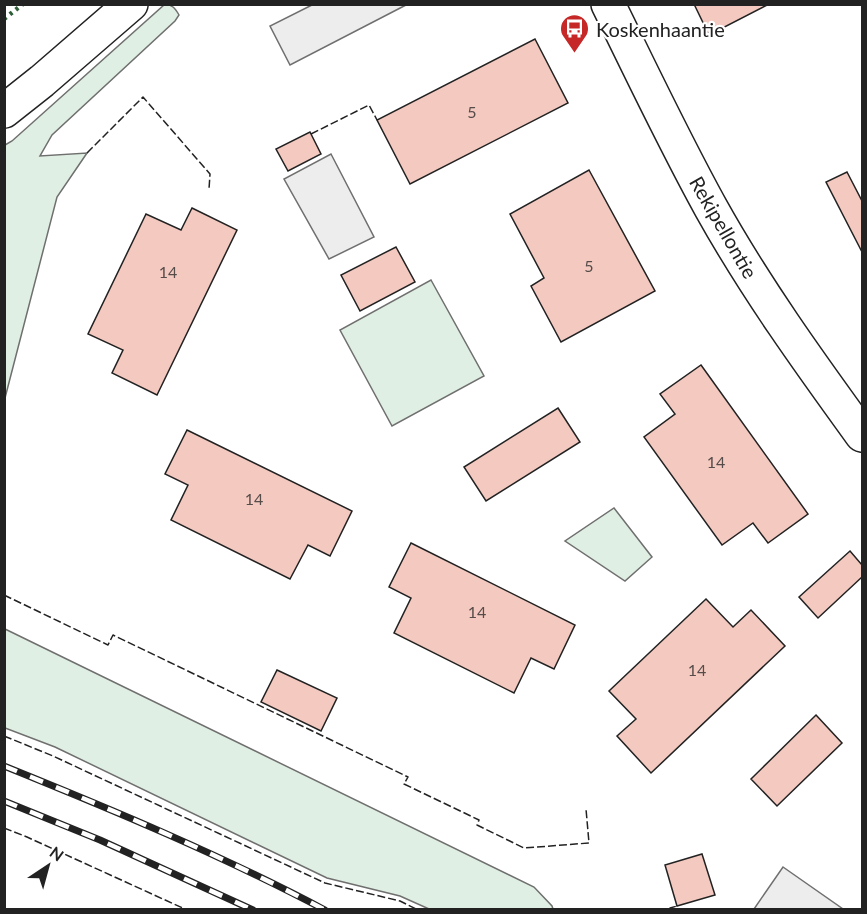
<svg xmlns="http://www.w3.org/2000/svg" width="867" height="914" font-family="Lato,sans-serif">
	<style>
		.green { fill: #e0efe3; stroke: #6f6f6f; stroke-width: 1.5 }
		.parking { fill: #ededed; stroke: #6f6f6f; stroke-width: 1.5 }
		.building { fill: #f3c9c0; stroke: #222; stroke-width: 1.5 }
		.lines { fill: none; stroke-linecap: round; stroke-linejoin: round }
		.secondary-casing { stroke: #222; stroke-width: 36 }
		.secondary { stroke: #fff; stroke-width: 33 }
		.rail-casing { stroke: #222; stroke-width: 7 }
		.rail { stroke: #fff; stroke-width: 4.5; stroke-dasharray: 14; stroke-linecap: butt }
		.hedge { stroke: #2f5e38; stroke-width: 4.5; stroke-dasharray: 3 4.5; stroke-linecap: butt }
		.fence { stroke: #222; stroke-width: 1.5; stroke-dasharray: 8 3; stroke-linecap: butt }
		.labels { text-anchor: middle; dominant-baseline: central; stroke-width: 4.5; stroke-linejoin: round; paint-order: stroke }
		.number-label { font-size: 16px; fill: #564c4a }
		.poi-label { font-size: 20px; fill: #222; stroke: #fff; text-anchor: start }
		.street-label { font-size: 20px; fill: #222; stroke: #fff }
	</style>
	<rect width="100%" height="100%" fill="#fff"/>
	<path class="green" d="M164,5C172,4 175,8 179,15L175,21L52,135L40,156L87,153L57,197L5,398V145L12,141Z
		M431,280L484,376L392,426L340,330Z
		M614,508L652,557L625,581L565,541Z
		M5,629L534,887L552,906L553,909H429L400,896L327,878L55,747L5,728Z"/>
	<path class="parking" d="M312,5V4L406,5L290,65L270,26Z
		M331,154L374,237L329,259L284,179Z
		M783,867L843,909H754Z"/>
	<path class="building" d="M694,4H769L709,35Z
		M535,39L568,103L410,184L377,120Z
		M310,132L321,154L288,171L276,149Z
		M589,170L655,291L561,342L531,286L544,278L510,214Z
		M847,172L862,201V252L826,182Z
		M192,208L237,230L157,395L112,373L123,350L88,334L146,214L181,230Z
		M396,247L415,282L360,311L341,275Z
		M701,365L808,514L768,543L753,523L722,545L644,437L675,414L660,394Z
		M558,408L580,442L486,501L464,467Z
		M187,430L352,511L330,556L308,545L290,579L171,520L188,485L165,474Z
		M411,543L575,625L554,669L531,658L514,693L394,633L411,598L389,587Z
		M850,551L862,565V577L818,618L799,597Z
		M706,599L733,627L751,610L785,646L651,773L617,736L636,719L609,691Z
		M277,670L337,698L321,731L261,702Z
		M816,715L842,743L777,806L751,779Z
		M702,854L715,895L677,906L665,865Z"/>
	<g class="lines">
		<defs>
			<path id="secondary" d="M608,4C642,73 674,141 711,208C755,287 809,362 862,435
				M4,111L42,81L131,4"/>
		</defs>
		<use href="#secondary" class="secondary-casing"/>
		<use href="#secondary" class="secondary"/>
		<defs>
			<path id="rail" d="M4,766C113,810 221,855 325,910
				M4,801L100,840L253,910"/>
		</defs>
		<use href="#rail" class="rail-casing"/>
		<use href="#rail" class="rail"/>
		<path class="hedge" d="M4,19L23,4"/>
		<path class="fence" d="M311,134L369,105L377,120
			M87,153L143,97L210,174L209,189
			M4,595L108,645L113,635L408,777L404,784L479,820L477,825L524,848L589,843L586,809
			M4,736L53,756L325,883L400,901L418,910
			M4,828L27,837L187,910
			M670,910V908L677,906"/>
	</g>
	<defs>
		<symbol id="bus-pin" viewBox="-11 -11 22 30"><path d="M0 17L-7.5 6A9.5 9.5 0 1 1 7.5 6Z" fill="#c62828" stroke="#fff"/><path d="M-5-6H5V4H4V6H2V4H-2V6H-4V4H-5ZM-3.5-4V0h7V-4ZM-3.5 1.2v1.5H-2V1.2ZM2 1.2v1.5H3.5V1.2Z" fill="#fff"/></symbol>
	</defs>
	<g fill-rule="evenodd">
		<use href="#bus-pin" x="558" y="12" width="33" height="45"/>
	</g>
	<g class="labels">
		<g class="number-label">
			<text x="472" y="111">5</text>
			<text x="589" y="265">5</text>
			<text x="168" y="271">14</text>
			<text x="716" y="461">14</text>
			<text x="254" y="498">14</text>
			<text x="477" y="611">14</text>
			<text x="697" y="669">14</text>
		</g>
		<g class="poi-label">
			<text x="596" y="29">Koskenhaantie</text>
		</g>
		<g class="street-label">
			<text transform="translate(724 227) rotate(60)">Rekipellontie</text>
		</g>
	</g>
	<rect width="867" height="914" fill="none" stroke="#222222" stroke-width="12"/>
	<g transform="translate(48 866) rotate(36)" stroke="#ffffff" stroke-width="4.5" paint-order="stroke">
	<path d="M0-4.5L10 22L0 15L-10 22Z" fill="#222222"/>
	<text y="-9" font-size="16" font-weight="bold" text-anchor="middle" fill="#222222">N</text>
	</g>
</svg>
